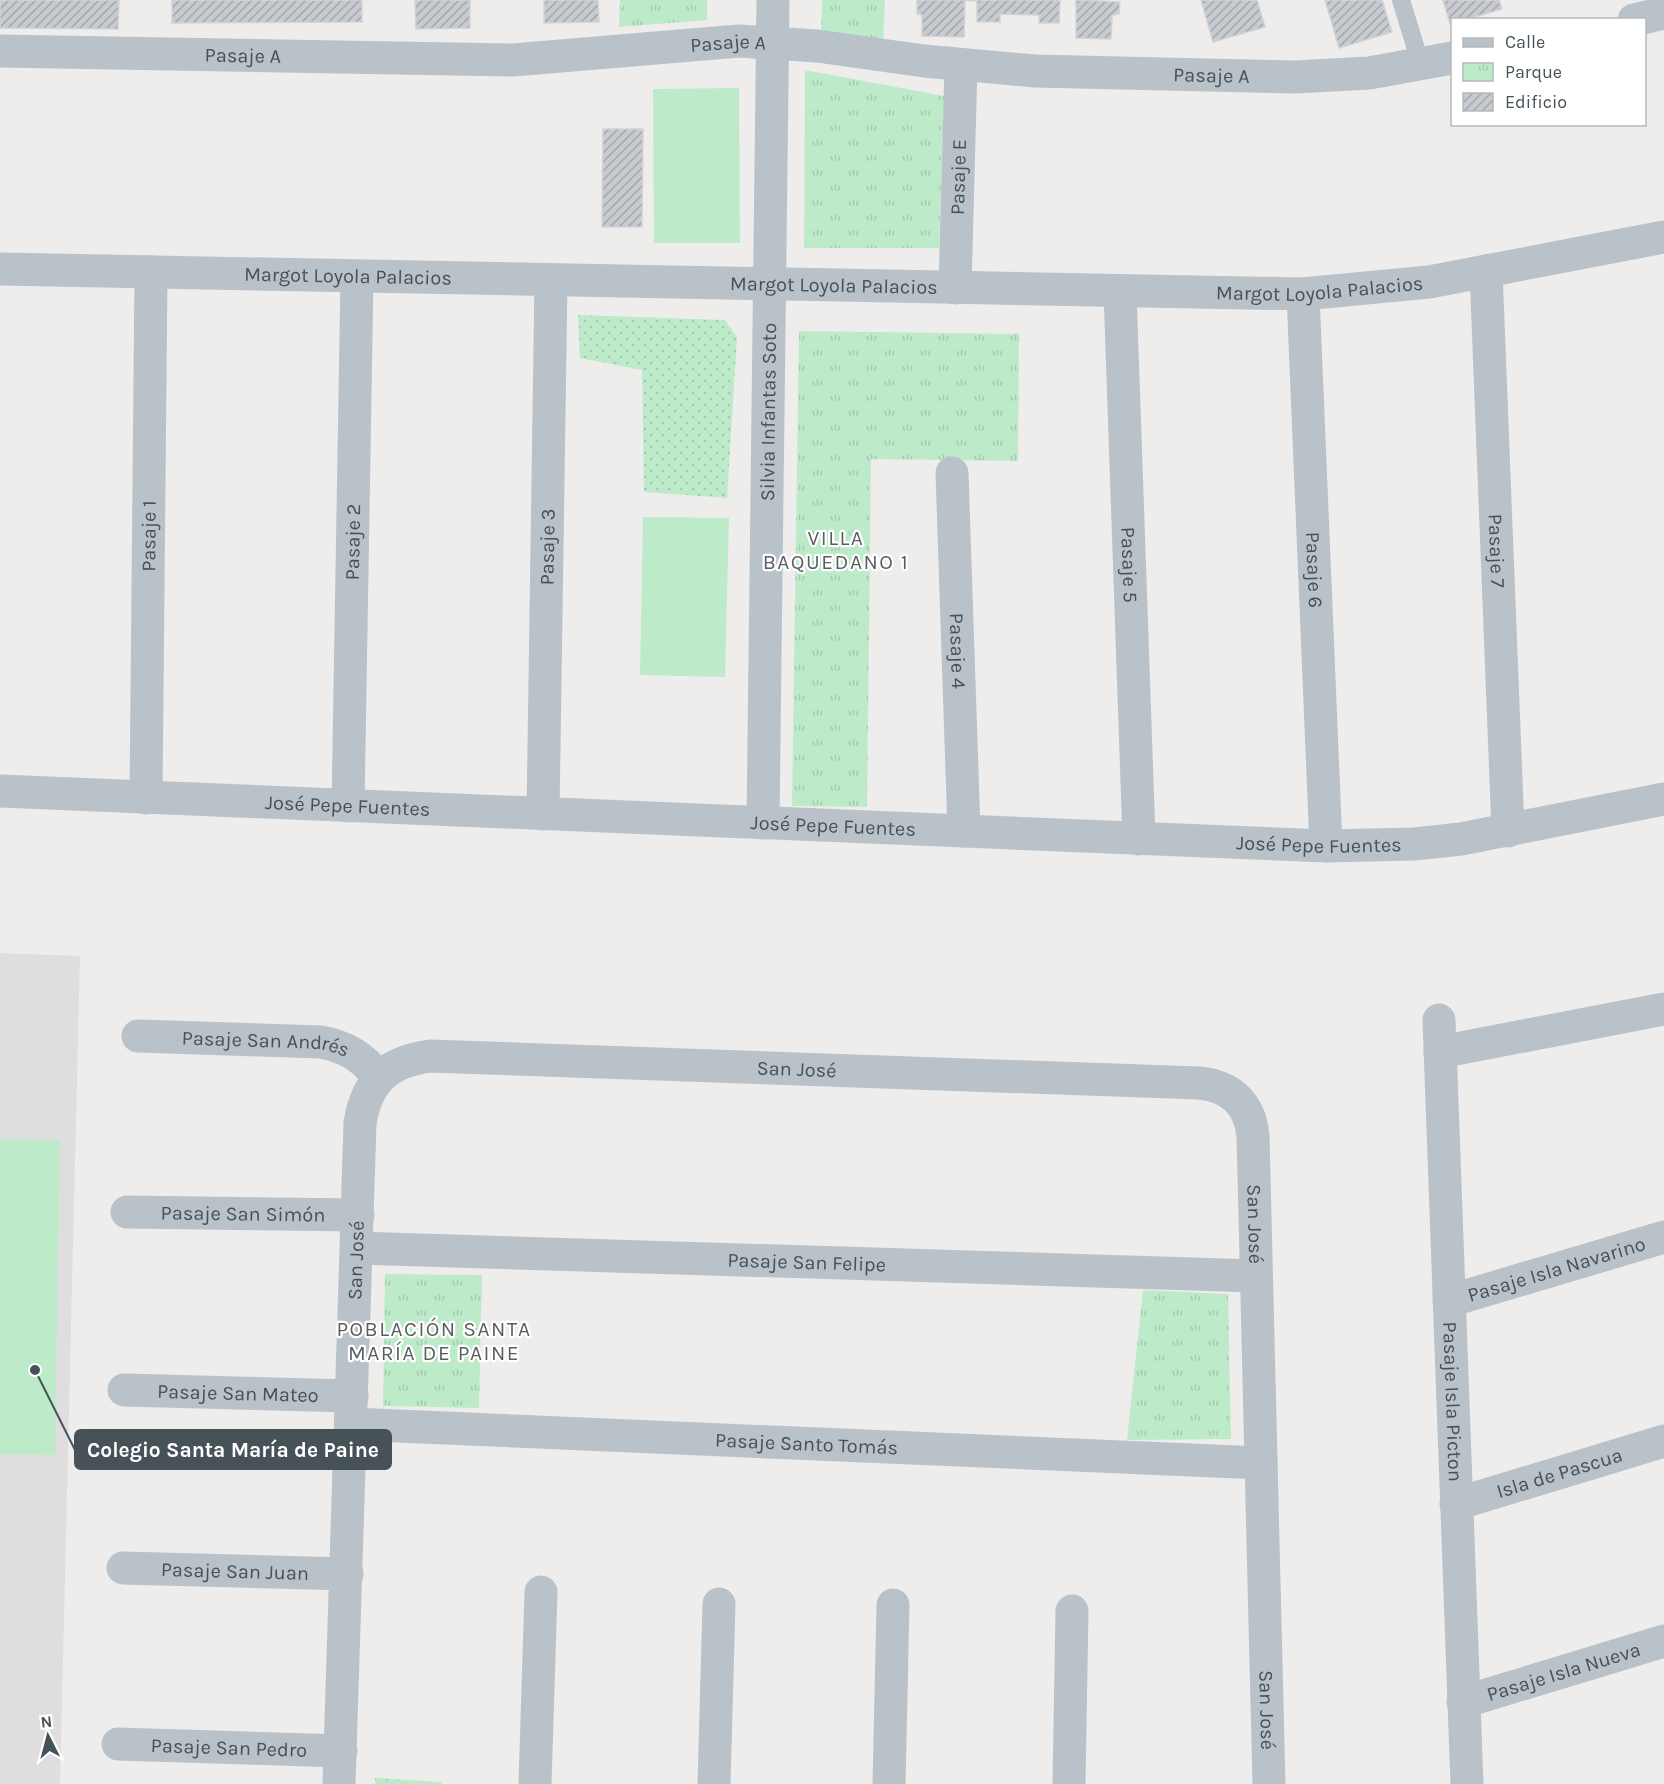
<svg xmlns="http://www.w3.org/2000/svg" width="1664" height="1784" font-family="Karla,sans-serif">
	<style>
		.education { fill: #e0ddde }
		.grass { fill: url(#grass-dots) }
		.park { fill: url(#park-tufts) }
		.garden { fill: #bdebca }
		.building { fill: url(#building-hatch); stroke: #d1d3d8; stroke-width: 1.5 }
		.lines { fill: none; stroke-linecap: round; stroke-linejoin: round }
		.service { stroke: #b8c2c8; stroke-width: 18 }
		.minor { stroke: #b8c2c8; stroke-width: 33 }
		.labels { text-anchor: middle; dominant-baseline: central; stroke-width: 4.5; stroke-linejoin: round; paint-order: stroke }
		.street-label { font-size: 20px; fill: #465158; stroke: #fff }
		.neighbourhood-label { font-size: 21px; letter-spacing: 1.5px; fill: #5a5d61; stroke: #fff }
		.leader { fill: none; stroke: #465158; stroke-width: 2 }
		.callout-dot { fill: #465158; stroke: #fff; stroke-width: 2 }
		.callout { fill: #465158; stroke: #465158; stroke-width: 2 }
		.callout-label { font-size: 21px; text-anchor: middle; font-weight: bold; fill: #fff }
	</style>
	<defs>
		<pattern id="grass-dots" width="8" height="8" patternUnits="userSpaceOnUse" patternTransform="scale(1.5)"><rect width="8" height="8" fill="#bdebca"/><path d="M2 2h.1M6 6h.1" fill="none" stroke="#a4cbb0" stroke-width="1.8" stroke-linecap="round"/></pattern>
		<pattern id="park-tufts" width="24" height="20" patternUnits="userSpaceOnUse" patternTransform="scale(1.5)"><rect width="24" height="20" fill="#bdebca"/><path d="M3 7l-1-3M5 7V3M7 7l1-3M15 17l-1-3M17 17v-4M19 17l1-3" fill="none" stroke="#a4cbb0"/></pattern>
		<pattern id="building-hatch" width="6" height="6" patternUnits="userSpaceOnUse" patternTransform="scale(1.5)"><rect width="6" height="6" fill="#c7cacf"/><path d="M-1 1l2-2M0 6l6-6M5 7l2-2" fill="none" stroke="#a3a6ab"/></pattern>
	</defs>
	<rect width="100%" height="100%" fill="#efecec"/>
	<path class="education" d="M0,953L80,956L60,1784H0Z"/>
	<path class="grass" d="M578,315L725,320L737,337L727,498L644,492L642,370L580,358Z
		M375,1778L441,1782V1784H376Z"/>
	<path class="park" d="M620,0H707V20L619,27Z
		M822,0H885L883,46L821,34Z
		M805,70L944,96L939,248H804Z
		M799,331L1019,334L1018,461L871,459L867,807L792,806Z
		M385,1274L482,1275L479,1408L383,1406Z
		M1143,1290L1228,1294L1231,1439L1127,1440Z"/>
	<path class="garden" d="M739,88L740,243H654L653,89Z
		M643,517L729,518L725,677L640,675Z
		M0,1139L60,1140L55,1455L0,1454Z"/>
	<path class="building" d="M0,0H119L118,29L0,28Z
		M172,0H362V22L172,23Z
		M415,0H470V28L416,29Z
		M544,0H598L599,22L544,23Z
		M917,0H1060L1059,23H1039V15L1000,14V22H977V1L965,0L964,37L922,36V15L917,14Z
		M1076,0L1120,2L1119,14L1112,15L1111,39L1076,38Z
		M1201,0H1257L1265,27L1213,42Z
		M1325,0H1382L1392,32L1339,48Z
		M1443,0H1499L1502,9L1465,20H1452L1450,24Z
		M603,129H643L642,227H602Z"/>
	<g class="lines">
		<path class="service" d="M1401,0L1421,65"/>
		<g class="minor">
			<path d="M1634,20L1664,13"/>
			<path id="s1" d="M0,51L513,60L739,41L817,46L924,61L1035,71L1296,77L1369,73L1452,58"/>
			<path id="s2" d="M0,269L1303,294L1429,282L1664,237"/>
			<path id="s3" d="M1486,271L1508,831"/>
			<path id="s4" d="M955,288L961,65"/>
			<path id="s5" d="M1120,292L1139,839"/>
			<path id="s6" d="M1303,294L1326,846"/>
			<path id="s7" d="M952,473L964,831"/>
			<path id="s8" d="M0,791L1326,846L1414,844L1461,839L1664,799"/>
			<path id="s9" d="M146,798L151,272"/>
			<path id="s10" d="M348,806L357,277"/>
			<path id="s11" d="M543,814L551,280"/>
			<path id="s12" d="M763,823L773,0"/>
			<path id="s13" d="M1439,1020L1467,1784"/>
			<path id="s14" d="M138,1036L321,1042C347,1047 363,1057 379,1078"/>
			<path d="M1440,1052L1664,1009"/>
			<path id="s15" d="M127,1212L358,1215"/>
			<path id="s16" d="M357,1248L1256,1276"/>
			<path id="s17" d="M1449,1301L1664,1237"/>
			<path id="s18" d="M124,1390L352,1396"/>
			<path id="s19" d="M351,1424L1261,1463"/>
			<path id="s20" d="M1456,1504L1664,1441"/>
			<path id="s21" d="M123,1568L347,1574"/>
			<path id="s22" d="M1463,1702L1664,1641"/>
			<path id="s23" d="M118,1744L341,1751"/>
			<path id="s24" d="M339,1784L360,1123C367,1080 388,1062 430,1056L1199,1083C1231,1086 1250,1104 1253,1136L1269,1784"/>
			<path d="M535,1784L541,1592"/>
			<path d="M714,1784L719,1604"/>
			<path d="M889,1784L893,1605"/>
			<path d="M1069,1784L1072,1611"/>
		</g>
	</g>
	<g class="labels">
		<g class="street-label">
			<text stroke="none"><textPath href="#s1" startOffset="729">Pasaje A</textPath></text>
			<text stroke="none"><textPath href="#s1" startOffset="243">Pasaje A</textPath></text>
			<text stroke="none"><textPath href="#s1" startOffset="1214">Pasaje A</textPath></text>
			<text stroke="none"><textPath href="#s4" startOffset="111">Pasaje E</textPath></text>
			<text stroke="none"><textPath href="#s2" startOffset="348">Margot Loyola Palacios</textPath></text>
			<text stroke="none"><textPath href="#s2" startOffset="834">Margot Loyola Palacios</textPath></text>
			<text stroke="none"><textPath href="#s2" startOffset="1320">Margot Loyola Palacios</textPath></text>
			<text stroke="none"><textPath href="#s12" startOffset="411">Silvia Infantas Soto</textPath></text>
			<text stroke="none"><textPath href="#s9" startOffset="262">Pasaje 1</textPath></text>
			<text stroke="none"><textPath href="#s10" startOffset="264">Pasaje 2</textPath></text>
			<text stroke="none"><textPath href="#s11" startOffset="267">Pasaje 3</textPath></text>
			<text stroke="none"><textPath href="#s3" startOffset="280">Pasaje 7</textPath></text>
			<text stroke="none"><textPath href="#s5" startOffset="273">Pasaje 5</textPath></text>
			<text stroke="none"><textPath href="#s6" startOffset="276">Pasaje 6</textPath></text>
			<text stroke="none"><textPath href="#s7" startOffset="178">Pasaje 4</textPath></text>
			<text stroke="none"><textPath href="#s8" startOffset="348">José Pepe Fuentes</textPath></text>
			<text stroke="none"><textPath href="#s8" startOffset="834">José Pepe Fuentes</textPath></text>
			<text stroke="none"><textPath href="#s8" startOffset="1320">José Pepe Fuentes</textPath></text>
			<text stroke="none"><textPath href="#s14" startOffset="128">Pasaje San Andrés</textPath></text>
			<text stroke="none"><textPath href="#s24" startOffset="1134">San José</textPath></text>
			<text stroke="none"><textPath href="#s15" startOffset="116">Pasaje San Simón</textPath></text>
			<text stroke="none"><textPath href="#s24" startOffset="1708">San José</textPath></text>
			<text stroke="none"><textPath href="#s24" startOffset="524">San José</textPath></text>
			<text stroke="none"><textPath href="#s16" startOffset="450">Pasaje San Felipe</textPath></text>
			<text stroke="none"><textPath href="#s17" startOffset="112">Pasaje Isla Navarino</textPath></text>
			<text stroke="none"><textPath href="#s18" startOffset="114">Pasaje San Mateo</textPath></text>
			<text stroke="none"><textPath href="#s13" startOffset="382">Pasaje Isla Picton</textPath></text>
			<text stroke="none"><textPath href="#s19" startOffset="456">Pasaje Santo Tomás</textPath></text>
			<text stroke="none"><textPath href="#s20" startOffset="108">Isla de Pascua</textPath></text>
			<text stroke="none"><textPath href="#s21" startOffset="112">Pasaje San Juan</textPath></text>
			<text stroke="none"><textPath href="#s22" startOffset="105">Pasaje Isla Nueva</textPath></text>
			<text stroke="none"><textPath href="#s24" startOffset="2194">San José</textPath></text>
			<text stroke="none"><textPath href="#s23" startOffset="111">Pasaje San Pedro</textPath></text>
		</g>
		<g class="neighbourhood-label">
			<text x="836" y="538">VILLA<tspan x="836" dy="24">BAQUEDANO 1</tspan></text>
			<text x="434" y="1329">POBLACIÓN SANTA<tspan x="434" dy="24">MARÍA DE PAINE</tspan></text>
		</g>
	</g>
	<path class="leader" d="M35 1370L75 1450"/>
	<circle class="callout-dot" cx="35" cy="1370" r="6"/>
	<rect class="callout" x="75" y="1430" width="316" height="39" rx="6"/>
	<g class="callout-label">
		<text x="233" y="1457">Colegio Santa María de Paine</text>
	</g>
	<rect x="1451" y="18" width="195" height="108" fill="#ffffff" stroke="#b5b9bc" stroke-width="1.5"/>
	<rect x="1463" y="38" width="30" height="9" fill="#b8c2c8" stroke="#b5b9bc" stroke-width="1.5"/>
	<text x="1505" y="48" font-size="18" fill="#465158">Calle</text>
	<rect x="1463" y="63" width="30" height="18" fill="url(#park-tufts)" stroke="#b5b9bc" stroke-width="1.5"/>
	<text x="1505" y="78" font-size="18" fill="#465158">Parque</text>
	<rect x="1463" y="93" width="30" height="18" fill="url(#building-hatch)" stroke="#b5b9bc" stroke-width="1.5"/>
	<text x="1505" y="108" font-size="18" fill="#465158">Edificio</text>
	<g transform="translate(48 1736) rotate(354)" stroke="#ffffff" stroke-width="4.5" paint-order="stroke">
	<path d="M0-4.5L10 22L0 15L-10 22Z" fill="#465158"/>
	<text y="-9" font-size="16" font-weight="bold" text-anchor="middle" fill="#465158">N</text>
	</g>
</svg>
